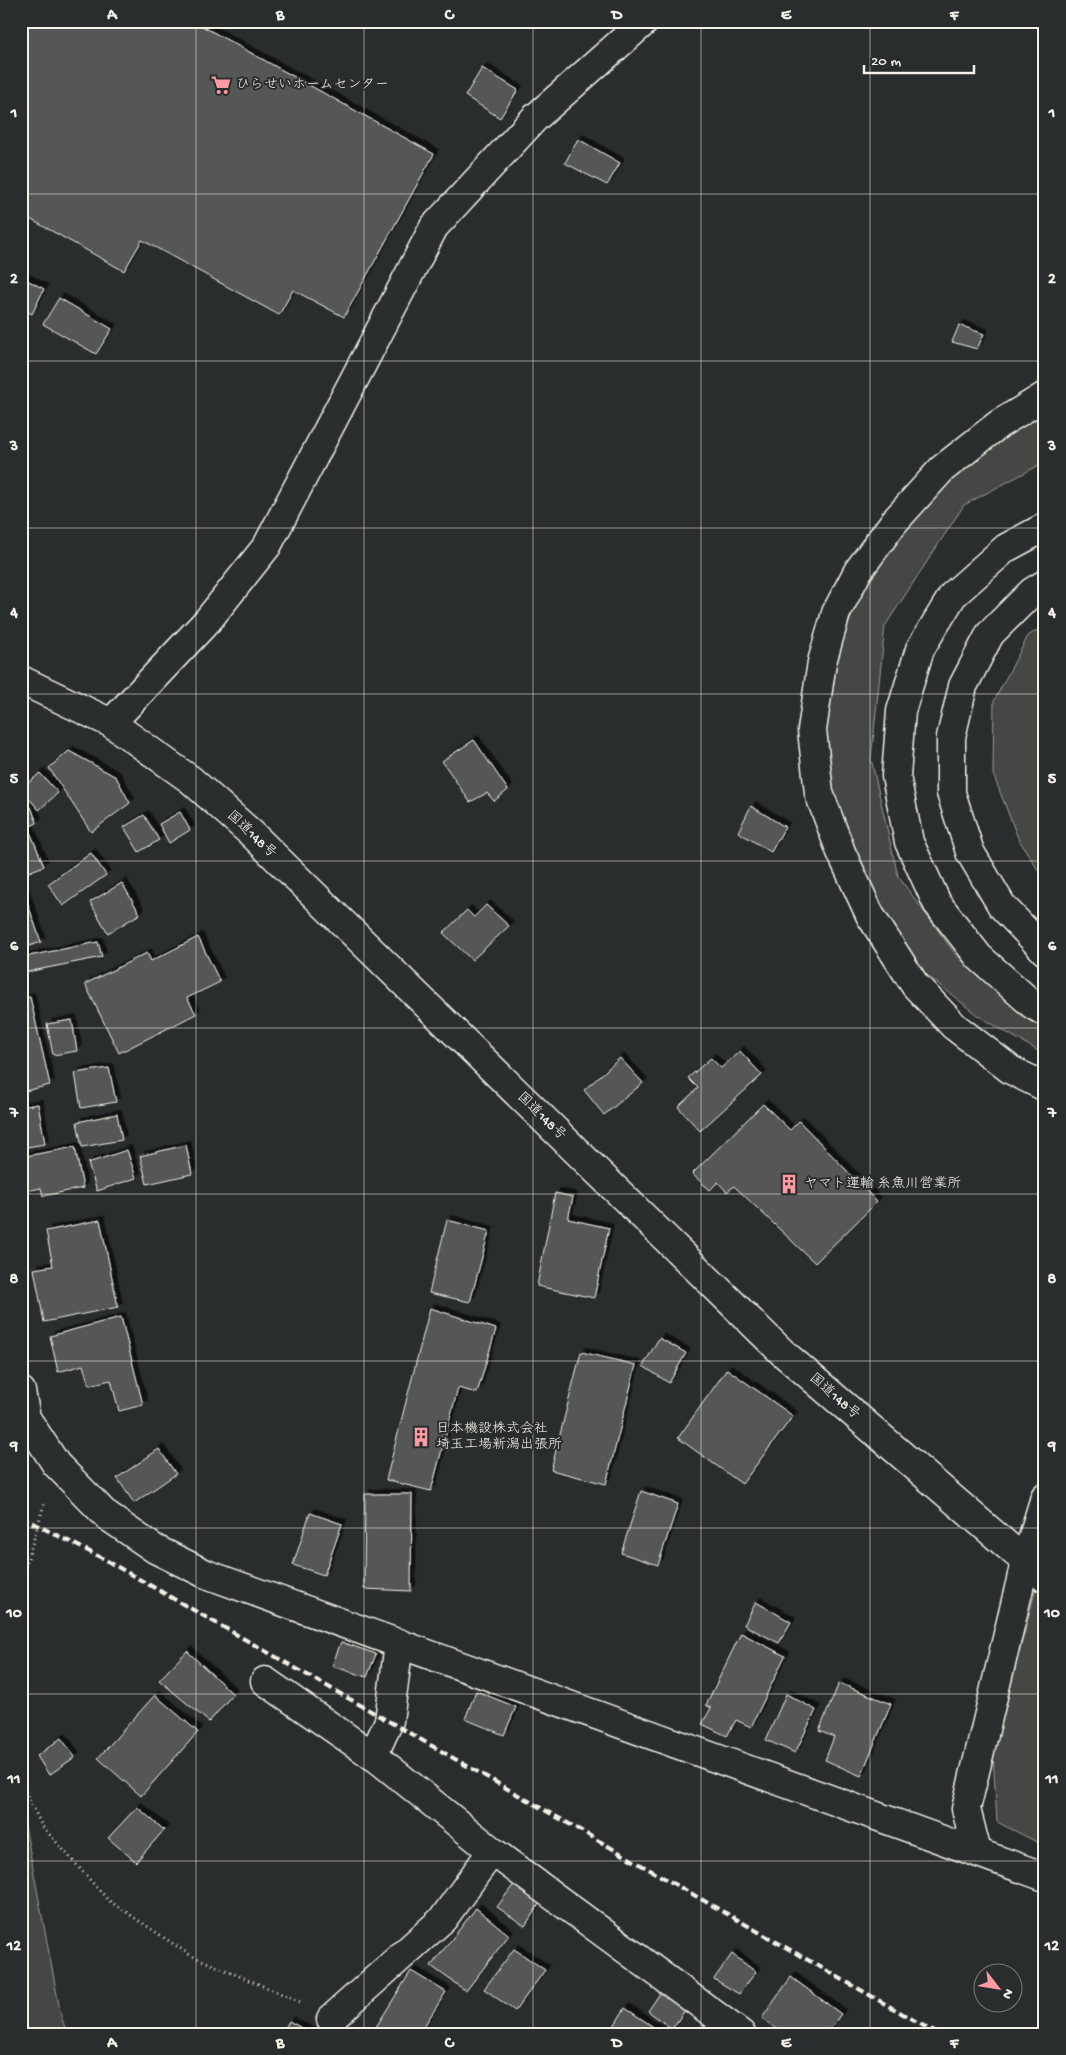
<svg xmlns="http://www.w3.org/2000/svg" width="1066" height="2055" font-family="'Gochi Hand','Klee One',sans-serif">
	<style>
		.green { fill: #444645; stroke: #9c9c96 }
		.building { fill: #555756; stroke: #f4f1e8; filter: url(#shadow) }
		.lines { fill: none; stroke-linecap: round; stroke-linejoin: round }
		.minor-casing { stroke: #f4f1e8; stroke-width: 31 }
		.trunk-casing { stroke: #f4f1e8; stroke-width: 31 }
		.motorway-casing { stroke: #f4f1e8; stroke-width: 31 }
		.path { stroke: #f4f1e8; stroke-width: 3; stroke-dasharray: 1 4; stroke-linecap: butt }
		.minor { stroke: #2a2d2e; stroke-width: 28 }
		.trunk { stroke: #2a2d2e; stroke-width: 28 }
		.motorway { stroke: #2a2d2e; stroke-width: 28 }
		.rail { stroke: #f4f1e8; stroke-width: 4; stroke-dasharray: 8 4; stroke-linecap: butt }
		.grid { fill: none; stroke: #f4f1e8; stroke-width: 1; stroke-opacity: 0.55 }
		.labels { text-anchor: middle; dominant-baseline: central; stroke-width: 4; stroke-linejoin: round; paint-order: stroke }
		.poi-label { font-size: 14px; fill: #f4f1e8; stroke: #2a2d2e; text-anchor: start }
		.street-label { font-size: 14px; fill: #f4f1e8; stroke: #2a2d2e }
		.neatline { fill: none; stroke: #f4f1e8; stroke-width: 2 }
		.grid-label { font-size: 16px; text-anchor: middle; font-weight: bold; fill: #f4f1e8 }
	</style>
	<defs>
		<filter id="shadow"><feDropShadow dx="4.5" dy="-4.5" stdDeviation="0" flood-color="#0009"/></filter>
	</defs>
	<rect width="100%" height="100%" fill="#2a2d2e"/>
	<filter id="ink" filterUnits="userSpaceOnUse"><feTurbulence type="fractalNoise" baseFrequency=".02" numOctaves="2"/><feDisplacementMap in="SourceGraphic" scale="10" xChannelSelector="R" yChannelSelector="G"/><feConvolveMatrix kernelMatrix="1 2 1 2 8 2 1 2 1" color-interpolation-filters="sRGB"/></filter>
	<g filter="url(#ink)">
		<path class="green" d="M1045,412V462L964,505L885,626L871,759L898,876L956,955L1009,1002L1045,1027V1055L977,1015L922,971L876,906L833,795L825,735L838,650L862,590L917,510L954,469Z
			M1045,625V881L1018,838L993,774L994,701L1028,636Z
			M1045,1553V1846L997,1822L993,1755Z
			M21,1805L61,2016L67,2034H21Z"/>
		<path class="building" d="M21,21H193L434,154L344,317L293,290L279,315L142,240L124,271L21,214Z
			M482,68L518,90L500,118L465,96Z
			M578,139L620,163L607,185L565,163Z
			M21,277L44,289L32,314L21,308Z
			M59,298L112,329L96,354L43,324Z
			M959,325L984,334L977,349L952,342Z
			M474,740L508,790L494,801L487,793L470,802L442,761Z
			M69,751L116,777L130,803L91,832L49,768Z
			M40,773L58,793L39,810L21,789Z
			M751,806L785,827L771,852L738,832Z
			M31,807L37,823L28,827L44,866L21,875V811Z
			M180,812L190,830L169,843L159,824Z
			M144,815L159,840L139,852L124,827Z
			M91,853L106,875L63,906L48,884Z
			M122,883L140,914L108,933L90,902Z
			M24,893L41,942L21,949V894Z
			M486,905L509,926L472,960L443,933L467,910L474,917Z
			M198,937L220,982L187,998L196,1014L119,1053L85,984L147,953L151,961Z
			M98,942L102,957L27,972L24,957Z
			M30,997L50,1085L21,1092V999Z
			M72,1020L77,1051L53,1055L47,1024Z
			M740,1051L762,1075L700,1131L678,1107L698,1088L688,1078L711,1058L721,1068Z
			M620,1058L643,1083L604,1115L584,1090Z
			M109,1068L116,1102L81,1108L75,1073Z
			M38,1104L45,1144L21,1148V1107Z
			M763,1104L790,1130L799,1121L877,1202L815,1263L734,1186L727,1192L718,1182L710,1190L692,1174Z
			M117,1114L122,1140L82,1147L77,1122Z
			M186,1145L192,1174L147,1184L140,1156Z
			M75,1147L83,1188L43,1196L41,1188L21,1192V1157Z
			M127,1150L136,1178L97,1191L88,1163Z
			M555,1193L573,1197L568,1219L609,1228L594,1298L537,1286Z
			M100,1220L118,1307L44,1322L34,1269L53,1266L46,1231Z
			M447,1220L489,1231L470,1302L429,1293Z
			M430,1308L496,1329L477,1393L458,1388L431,1491L386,1480Z
			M121,1317L143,1405L119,1411L111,1380L89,1385L83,1365L58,1372L50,1336Z
			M659,1338L686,1353L669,1383L643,1366Z
			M581,1352L636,1365L606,1484L551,1470Z
			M727,1369L793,1416L742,1484L678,1438Z
			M159,1449L176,1474L134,1503L117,1478Z
			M641,1491L678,1504L658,1565L621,1553Z
			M365,1494H412L411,1591L364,1589Z
			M310,1513L342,1524L324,1575L293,1565Z
			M756,1602L791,1622L779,1643L744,1625Z
			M741,1633L785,1656L751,1727L736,1720L727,1736L702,1724L711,1708L706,1705Z
			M341,1642L376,1654L367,1677L332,1666Z
			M187,1651L233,1694L209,1722L159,1680Z
			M839,1683L891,1704L861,1776L825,1760L834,1737L819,1731Z
			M476,1691L516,1707L504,1735L465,1719Z
			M786,1694L816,1710L795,1753L766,1740Z
			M155,1695L198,1732L141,1796L98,1758Z
			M61,1738L75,1757L49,1775L37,1756Z
			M137,1807L164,1830L136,1862L108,1838Z
			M517,1880L543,1898L525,1926L497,1907Z
			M476,1908L509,1935L466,1991L431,1966Z
			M514,1949L545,1970L515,2011L484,1989Z
			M732,1954L756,1972L739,1994L714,1979Z
			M411,1971L446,1992L419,2034H385L376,2027Z
			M791,1977L841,2014L826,2034H783L762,2018Z
			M663,1989L688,2006L672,2029L648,2011Z
			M625,2008L661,2032L659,2034H609Z
			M289,2021L312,2034H282Z"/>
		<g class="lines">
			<defs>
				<path id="minor" d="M1045,396L999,424L942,469L894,522L858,571L836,613L822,662L812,730L819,793L841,852L870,915L915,985L954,1026L1011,1070L1045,1087
					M111,723L208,620L267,546L434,227L535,118L645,21
					M21,1391L26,1418L56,1464L107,1516L155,1549L206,1574L1045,1877
					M265,1681L379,1760L492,1851
					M373,1756L389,1721L399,1643
					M977,1852L966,1809L1025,1563L1045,1497
					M331,2019L443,1919L492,1851L741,2034"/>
				<path id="trunk" d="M21,680L111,723L191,780L252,834L782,1352L1045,1578"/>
				<path id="motorway" d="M1045,527L1006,548L953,595L920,649L901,711L896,776L909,842L937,903L979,957L1033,1005L1045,1012
					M1045,584L1032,592L990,634L963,686L951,737V793L970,852L1002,906L1045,951"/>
			</defs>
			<use href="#minor" class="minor-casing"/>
			<use href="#trunk" class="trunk-casing"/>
			<use href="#motorway" class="motorway-casing"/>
			<path class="path" d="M21,1582L45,1501
				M21,1782L42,1826L108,1900L190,1955L303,2003"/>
			<use href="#minor" class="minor"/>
			<use href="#trunk" class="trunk"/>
			<use href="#motorway" class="motorway"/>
			<path class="rail" d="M21,1517L102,1558L938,2034"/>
		</g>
	</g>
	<path class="grid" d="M196,21V2034M364,21V2034M533,21V2034M701,21V2034M870,21V2034M21,194H1045M21,361H1045M21,528H1045M21,694H1045M21,861H1045M21,1028H1045M21,1194H1045M21,1361H1045M21,1528H1045M21,1694H1045M21,1861H1045"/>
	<defs>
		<symbol id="supermarket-bare" viewBox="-9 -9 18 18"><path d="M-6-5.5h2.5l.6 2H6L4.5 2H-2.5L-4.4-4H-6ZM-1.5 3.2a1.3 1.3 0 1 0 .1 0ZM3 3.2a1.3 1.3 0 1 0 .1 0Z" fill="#ff9aa2" stroke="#2a2d2e" stroke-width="2.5" paint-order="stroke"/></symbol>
		<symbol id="building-bare" viewBox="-9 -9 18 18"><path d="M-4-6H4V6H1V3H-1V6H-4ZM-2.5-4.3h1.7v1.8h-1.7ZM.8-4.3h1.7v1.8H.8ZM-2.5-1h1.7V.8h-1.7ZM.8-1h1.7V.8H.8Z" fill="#ff9aa2" stroke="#2a2d2e" stroke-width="2.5" paint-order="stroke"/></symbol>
	</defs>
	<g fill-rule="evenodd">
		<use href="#supermarket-bare" x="207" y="71" width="28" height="28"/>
		<use href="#building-bare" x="775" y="1170" width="28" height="28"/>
		<use href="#building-bare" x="407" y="1423" width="28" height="28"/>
	</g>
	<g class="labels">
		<g class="poi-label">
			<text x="236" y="85">ひらせいホームセンター</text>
			<text x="804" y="1184">ヤマト運輸 糸魚川営業所</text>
			<text x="436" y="1429">日本機設株式会社<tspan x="436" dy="16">埼玉工場新潟出張所</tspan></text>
		</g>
		<g class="street-label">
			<text transform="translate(251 835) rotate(43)">国道148号</text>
			<text transform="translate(541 1117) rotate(44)">国道148号</text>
			<text transform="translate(834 1397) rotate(41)">国道148号</text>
		</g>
	</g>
	<rect width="1066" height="2055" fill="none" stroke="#2a2d2e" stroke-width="55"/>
	<g transform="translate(998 1988) rotate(121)"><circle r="24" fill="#2a2d2e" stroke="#7b7b78"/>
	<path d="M0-4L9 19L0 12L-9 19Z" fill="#ff9aa2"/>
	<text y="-8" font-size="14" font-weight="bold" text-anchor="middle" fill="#f4f1e8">N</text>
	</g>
	<path d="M864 65v8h110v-8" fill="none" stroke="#f4f1e8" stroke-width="2.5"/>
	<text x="871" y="65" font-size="15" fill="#f4f1e8" stroke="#2a2d2e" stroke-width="4" paint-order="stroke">20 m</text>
	<rect x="28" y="28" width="1010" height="2000" class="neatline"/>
	<g class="grid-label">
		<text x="112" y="19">A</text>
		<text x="280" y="19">B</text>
		<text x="449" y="19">C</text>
		<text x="617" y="19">D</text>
		<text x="786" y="19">E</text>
		<text x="954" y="19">F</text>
		<text x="14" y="117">1</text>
		<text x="1052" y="117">1</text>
		<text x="14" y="283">2</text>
		<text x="1052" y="283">2</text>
		<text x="14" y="450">3</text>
		<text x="1052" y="450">3</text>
		<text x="14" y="617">4</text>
		<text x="1052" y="617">4</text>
		<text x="14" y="783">5</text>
		<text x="1052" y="783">5</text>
		<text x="14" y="950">6</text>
		<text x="1052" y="950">6</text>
		<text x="14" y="1117">7</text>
		<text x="1052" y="1117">7</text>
		<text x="14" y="1283">8</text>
		<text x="1052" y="1283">8</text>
		<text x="14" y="1450">9</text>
		<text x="1052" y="1450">9</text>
		<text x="14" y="1617">10</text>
		<text x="1052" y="1617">10</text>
		<text x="14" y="1783">11</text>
		<text x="1052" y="1783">11</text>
		<text x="14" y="1950">12</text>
		<text x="1052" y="1950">12</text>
		<text x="112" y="2047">A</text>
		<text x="280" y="2047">B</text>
		<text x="449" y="2047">C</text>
		<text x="617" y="2047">D</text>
		<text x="786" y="2047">E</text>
		<text x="954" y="2047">F</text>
	</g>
</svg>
